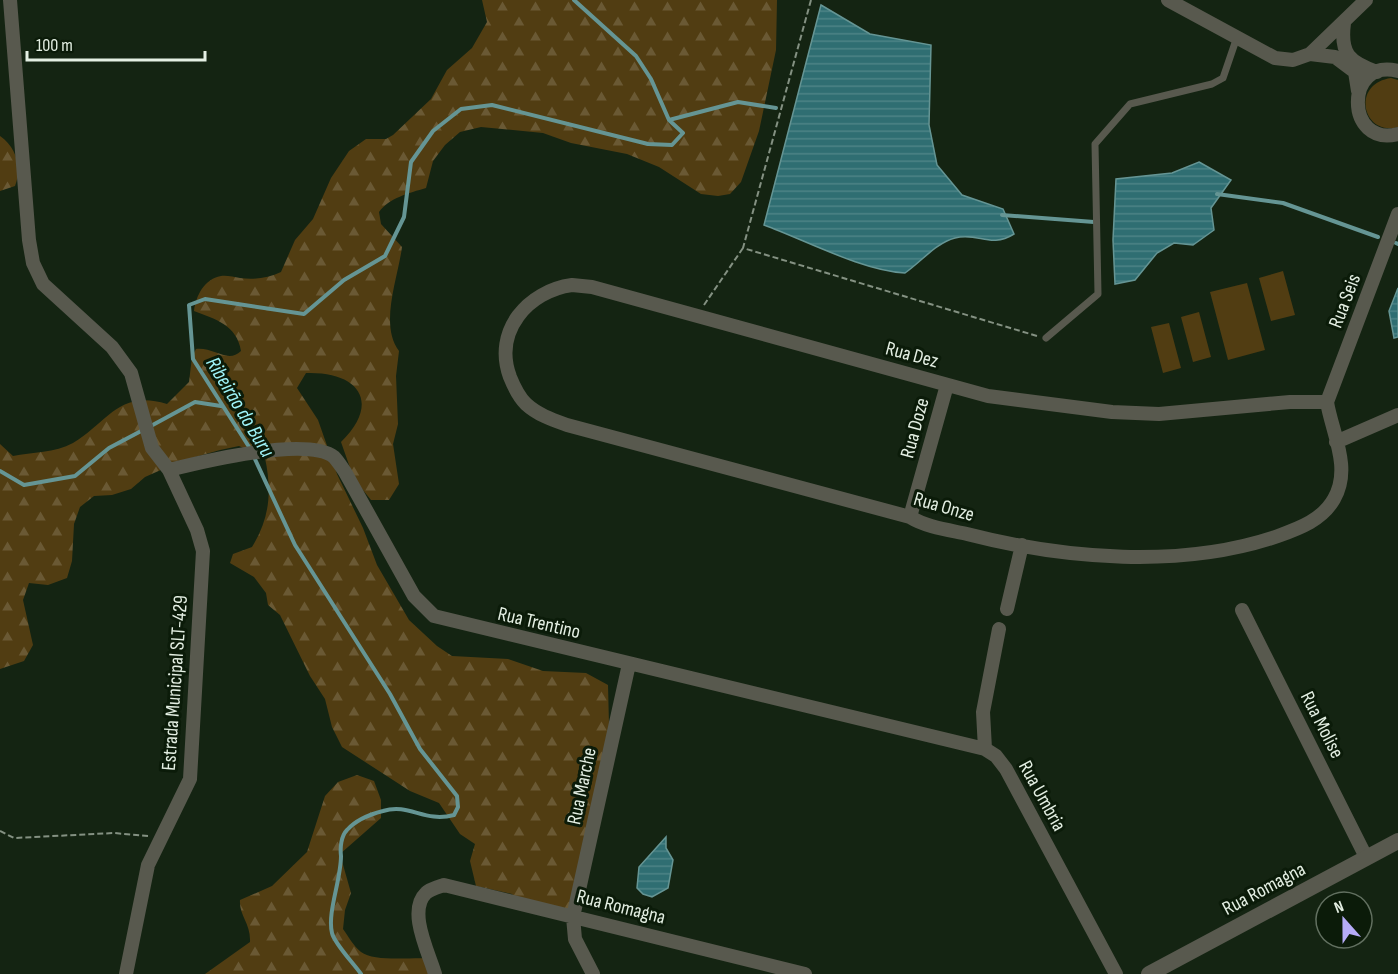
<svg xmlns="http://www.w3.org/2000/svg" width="1398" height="974" font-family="'Sofia Sans Condensed',sans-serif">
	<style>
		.forest { fill: url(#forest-firs) }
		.park { fill: #513d12 }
		.water { fill: url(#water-rules); stroke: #659594; stroke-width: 1.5 }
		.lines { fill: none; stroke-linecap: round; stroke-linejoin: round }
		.stream { stroke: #659594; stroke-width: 4 }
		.path { stroke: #849182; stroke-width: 2; stroke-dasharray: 6 3; stroke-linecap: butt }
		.service { stroke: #58594e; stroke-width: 7 }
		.minor { stroke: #58594e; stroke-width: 14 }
		.tertiary { stroke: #58594e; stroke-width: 16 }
		.labels { text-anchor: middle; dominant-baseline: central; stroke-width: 6; stroke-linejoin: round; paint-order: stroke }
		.street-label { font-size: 20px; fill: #e4efe3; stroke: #0b1b09 }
		.water-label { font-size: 21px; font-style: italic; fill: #9ff4f9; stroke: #0b1b09 }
	</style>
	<defs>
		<pattern id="forest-firs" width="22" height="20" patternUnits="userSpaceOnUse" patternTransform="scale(1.5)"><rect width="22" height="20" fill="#513d12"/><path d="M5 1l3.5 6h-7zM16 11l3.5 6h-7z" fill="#6a5934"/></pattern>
		<pattern id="water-rules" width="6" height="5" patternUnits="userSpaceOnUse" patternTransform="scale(1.5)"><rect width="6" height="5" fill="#2f6e72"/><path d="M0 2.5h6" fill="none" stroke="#4d8386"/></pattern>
	</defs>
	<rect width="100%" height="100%" fill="#142412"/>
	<path class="forest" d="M482,0H777L776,50L759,131L741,182L730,194L718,196L701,194L659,167L627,154L571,143L543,133L481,127L460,132L445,145L433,161L426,188C409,193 389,198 379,212L381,224L402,247C398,278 379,325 399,351L396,376L398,424L393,444L399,484L389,500H371L354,479L341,442C382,402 358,371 306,373L297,388L318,420L337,474L363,528L377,565L409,620L437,646L452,656L508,659L543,671L586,673L608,685L609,725L573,910L523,908L512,894L476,886L470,861L475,844L460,834L439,803L410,791L342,747L332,727L325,699L310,676L280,615L268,605L266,593L254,577L230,563L233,554L252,547C270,518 272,491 265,458L239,446L220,450L181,461L145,477L131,489L112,495L94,496L80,507L74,524L72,561L67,578L48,585L29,583L23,600L33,645L24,661L0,669V444L13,456C32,452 55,453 73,443C108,422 119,389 167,404L189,382L192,357L196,349C214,347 228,364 241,351C237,325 215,319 194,311C196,296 204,279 221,276C226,275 234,277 240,278C254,280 268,278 281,272L295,240L313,219L331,178L349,151L366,139H386L393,135L431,99L447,70L472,48L487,22Z
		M0,136C17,148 22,168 15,186L0,191Z
		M357,775L374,781L381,800V818L340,854L351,893L345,910L343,929C348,936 354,947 361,952C375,963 417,956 436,959L437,974H205L250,942C251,923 239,916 240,900L272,886L307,852L325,796L338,782Z"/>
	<path class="park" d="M1391,78L1398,80V127C1363,137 1350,84 1391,78Z
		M1283,271L1295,315L1271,321L1259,278Z
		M1247,283L1265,350L1228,360L1210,292Z
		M1199,312L1211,357L1193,362L1181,317Z
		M1169,323L1181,368L1163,373L1151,327Z"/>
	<path class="water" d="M821,5L870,34L931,45L929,125L937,165L962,195L1003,209L1014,234C990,249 979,232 955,238C936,243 922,261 905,273C863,271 805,240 764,225Z
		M1199,162L1231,180L1211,208L1214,230L1193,245L1174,243L1157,253L1135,280L1115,284L1113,240L1116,179L1172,173Z
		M1398,288V337L1394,338L1389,311Z
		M666,837V848L673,860L668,888L652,897L643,894L637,888L639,867Z"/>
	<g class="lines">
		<path class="stream" d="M669,120L738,102L776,108
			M1217,194L1283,203L1378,237
			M1002,215L1094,222
			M1396,243L1398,244
			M149,427L195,402L221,406
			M251,450L193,359L189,305L205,299L304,314L344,280L385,256L404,217L411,162L433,131L461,109L492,105L648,144L672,145L683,133L669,120L651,79L636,56L574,0
			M254,457L295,545L390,694L420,749L457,796L458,807L454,815C424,823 410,803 383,811C371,814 356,820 347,830C341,836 340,848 341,856C341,880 327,913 332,933C334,943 354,964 361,974
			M0,471L24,485L75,476L109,448L143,430"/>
		<path class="path" d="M811,0L743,248L1037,336
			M704,305L743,248
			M0,831L14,838L114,833L148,836"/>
		<path class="service" d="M1046,338L1098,294L1095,144L1130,104L1212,84L1223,78L1237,37"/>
		<path class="minor" d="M10,0L29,240L33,263L43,284L112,347L131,373L152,448L169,470L197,530L203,551L190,779L148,865L126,974
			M1168,0L1275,58L1293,60L1310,54L1366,0
			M1344,23C1340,54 1349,62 1377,72
			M1310,54L1335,57L1355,72L1358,91
			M1398,71C1344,57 1345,148 1398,134
			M572,285L592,287L988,396L1112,412L1159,414L1290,402H1327C1332,433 1352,468 1334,499C1322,520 1300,528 1278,536C1182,569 1064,559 967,534C949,530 926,527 910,517L567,425C553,420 538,415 526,404C519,397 514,387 510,377C493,331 528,291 572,285Z
			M1327,402L1398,214
			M1336,442L1398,415
			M169,470C201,462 307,436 334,457C338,461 342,468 345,472L414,596L434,616L985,749
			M910,517L947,385
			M1007,609L1022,545
			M1242,610L1366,857
			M999,629L983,712L985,749L996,756L1006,769L1116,974
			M435,974C429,953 407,911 426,893C430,889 438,887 444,885L805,974
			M593,974L575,939L573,917L629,664"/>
		<path class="tertiary" d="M1149,974L1398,841"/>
	</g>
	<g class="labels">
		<g class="street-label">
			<text transform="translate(1345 301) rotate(-69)">Rua Seis</text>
			<text transform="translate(912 355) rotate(15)">Rua Dez</text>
			<text transform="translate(915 428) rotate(-75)">Rua Doze</text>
			<text transform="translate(944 507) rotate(16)">Rua Onze</text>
			<text transform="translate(539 623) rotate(13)">Rua Trentino</text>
			<text transform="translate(175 683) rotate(-86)">Estrada Municipal SLT-429</text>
			<text transform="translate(1322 725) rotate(63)">Rua Molise</text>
			<text transform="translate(582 786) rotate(-78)">Rua Marche</text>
			<text transform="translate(1042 796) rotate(61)">Rua Umbria</text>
			<text transform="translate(1264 889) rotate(-28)">Rua Romagna</text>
			<text transform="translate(621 907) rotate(14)">Rua Romagna</text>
		</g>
		<g class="water-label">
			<text transform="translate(240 407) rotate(59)">Ribeirão do Buru</text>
		</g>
	</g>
	<g transform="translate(1344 920) rotate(339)"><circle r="28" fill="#0b1b09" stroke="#627060" stroke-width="1.5"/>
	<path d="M0-4.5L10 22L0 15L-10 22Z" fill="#b6acf8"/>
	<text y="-9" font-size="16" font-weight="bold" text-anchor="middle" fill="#e4efe3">N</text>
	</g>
	<path d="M27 51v9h178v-9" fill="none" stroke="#e4efe3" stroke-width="3"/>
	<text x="36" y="51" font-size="18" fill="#e4efe3" stroke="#0b1b09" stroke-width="4.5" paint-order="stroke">100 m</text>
</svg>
